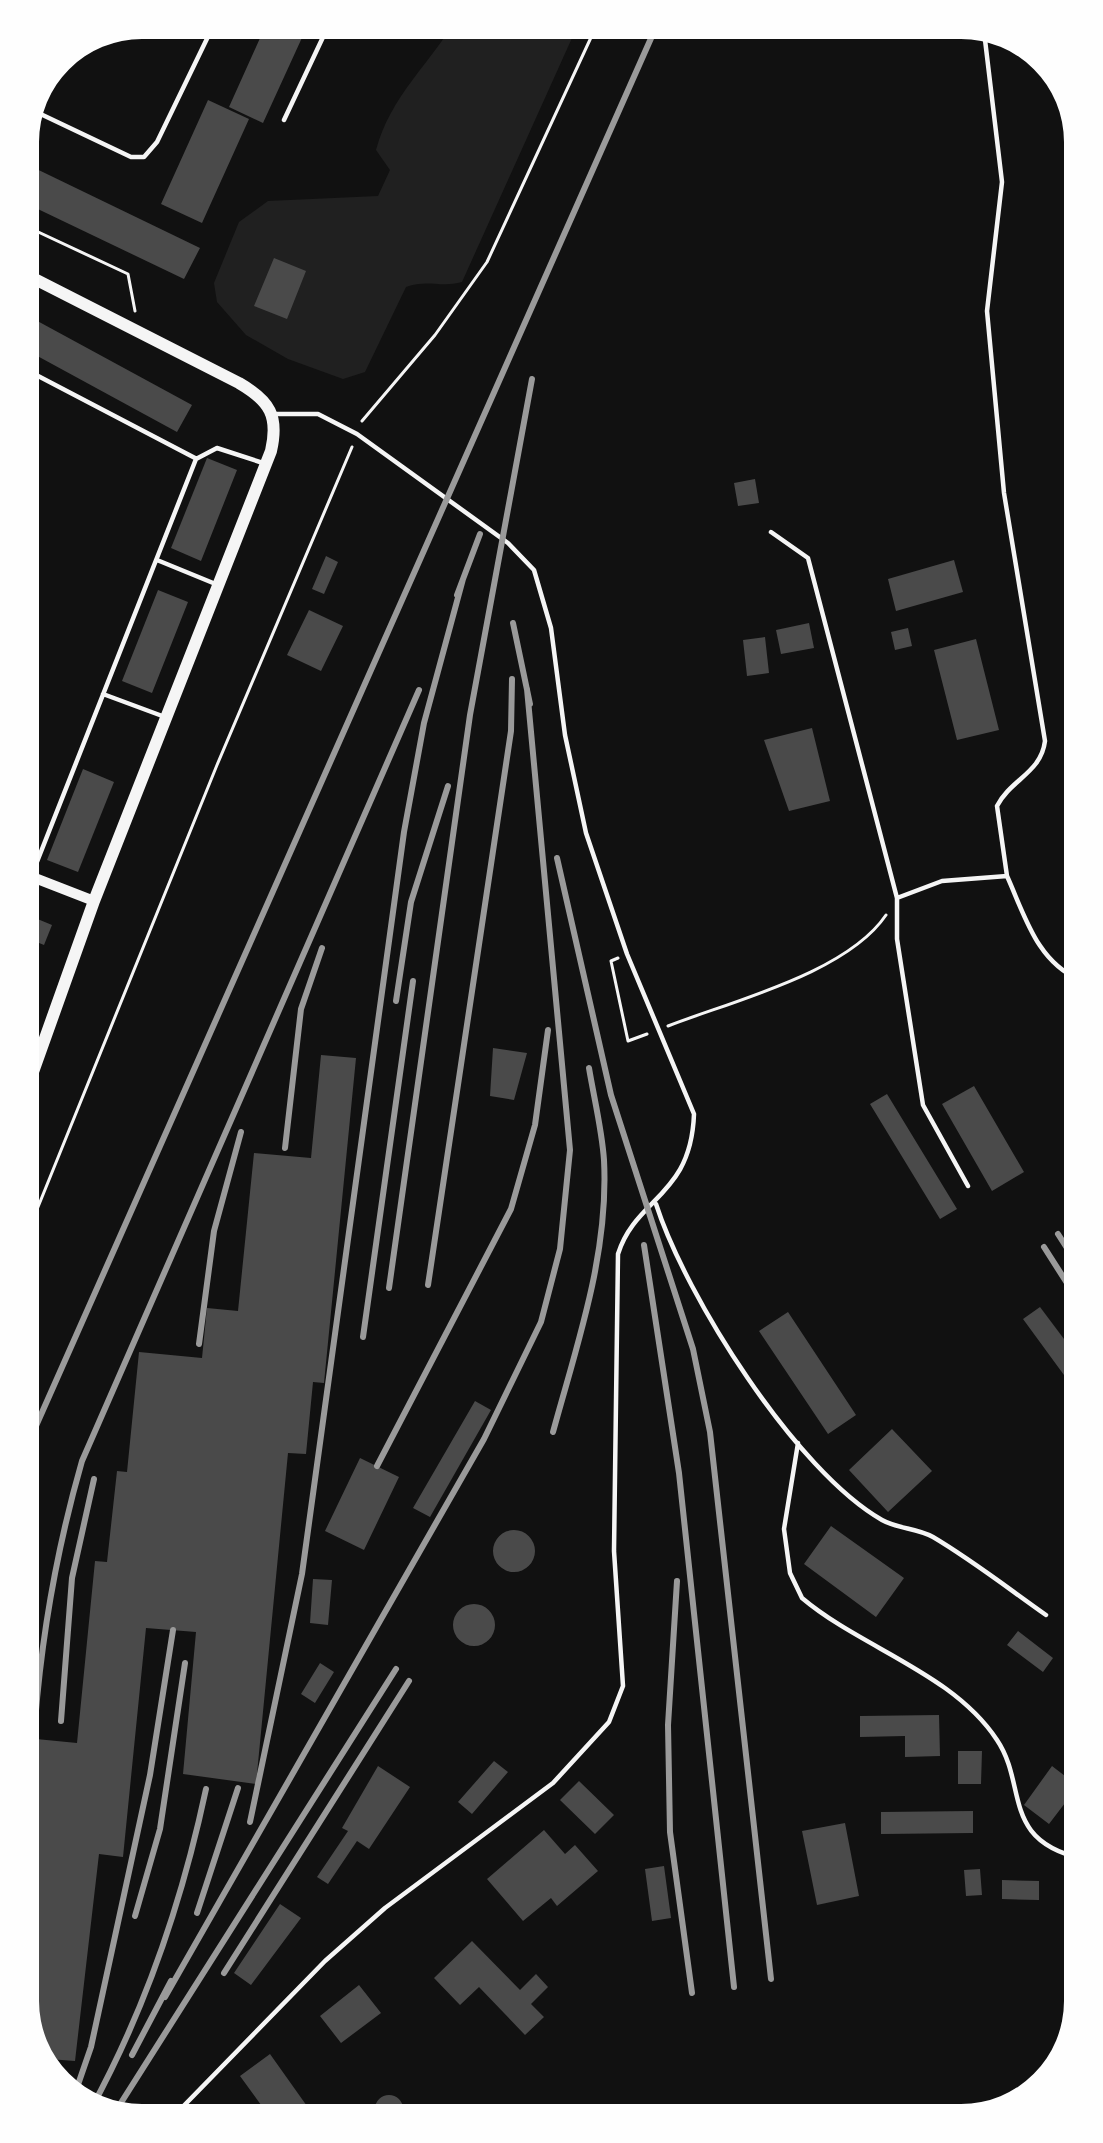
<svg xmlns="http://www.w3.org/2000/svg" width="1103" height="2143" font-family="Spectral,serif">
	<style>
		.green { fill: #202020 }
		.building { fill: #4a4a4a }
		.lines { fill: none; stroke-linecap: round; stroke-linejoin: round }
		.path { stroke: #f5f5f5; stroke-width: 3 }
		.service { stroke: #f5f5f5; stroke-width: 4.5 }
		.minor { stroke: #f5f5f5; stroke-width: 10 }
		.tertiary { stroke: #f5f5f5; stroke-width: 12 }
		.rail { stroke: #9a9a9a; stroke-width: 6 }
	</style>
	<rect width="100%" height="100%" fill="#111"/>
	<path class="green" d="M457,18H581L462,282C441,288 427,279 406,287L365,372L343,379L288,359L246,335L217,302L214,283L239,222L268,201L378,196L390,170L376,150C391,95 430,64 457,18Z"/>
	<path class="building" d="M269,18H311L263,123L229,107Z
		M208,100L249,119L202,223L161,204Z
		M20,161L200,248L184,279L19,200Z
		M274,258L306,271L287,319L254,306Z
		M19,311L192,405L177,432L19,346Z
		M207,458L237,470L201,561L171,548Z
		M755,479L759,503L738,506L734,483Z
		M326,556L338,562L324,594L312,589Z
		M954,560L963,592L896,611L888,579Z
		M158,590L188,602L152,693L122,681Z
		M309,610L343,626L321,671L287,655Z
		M809,623L814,648L781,654L776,630Z
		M908,628L912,646L895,650L891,632Z
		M765,637L769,673L747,676L743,640Z
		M976,639L999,730L957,740L934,650Z
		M812,728L830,801L789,811L764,740Z
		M83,769L114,782L78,872L47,860Z
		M23,913L52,925L44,945L22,936Z
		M493,1048L527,1053L514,1100L490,1096Z
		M321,1055L356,1058L324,1383L313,1382L306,1454L288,1453L256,1784L183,1774L196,1632L146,1628L123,1857L99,1854L75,2061L35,2058L27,2048L26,1738L77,1743L95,1561L107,1562L117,1471L127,1472L139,1352L202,1358L207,1308L238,1311L254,1153L311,1158Z
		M974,1086L1024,1172L992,1191L942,1104Z
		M887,1094L957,1209L940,1219L870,1104Z
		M1040,1307L1082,1363V1379L1072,1386L1023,1319Z
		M788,1312L856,1415L828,1434L759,1331Z
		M475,1401L491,1410L430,1517L413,1508Z
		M892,1429L932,1471L888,1512L849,1470Z
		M360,1458L399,1477L364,1550L325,1531Z
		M831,1526L904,1578L876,1617L804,1564Z
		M493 1551a21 21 0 1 1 42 0a21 21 0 1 1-42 0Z
		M313,1579L332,1580L328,1625L310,1623Z
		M453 1625a21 21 0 1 1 42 0a21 21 0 1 1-42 0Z
		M1018,1631L1053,1658L1043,1672L1007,1645Z
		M320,1663L334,1672L315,1703L301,1694Z
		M939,1715L940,1756L905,1757V1736L860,1737V1716Z
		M958,1751H982L981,1784H958Z
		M494,1761L508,1772L472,1814L458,1802Z
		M378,1766L410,1787L369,1849L357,1841L328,1884L317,1877L348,1831L342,1828Z
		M1052,1766L1078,1786L1049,1824L1024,1805Z
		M579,1781L614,1815L595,1834L560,1800Z
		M973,1811V1833L881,1834V1812Z
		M845,1823L859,1896L817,1905L802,1831Z
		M544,1830L565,1854L575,1845L598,1871L557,1906L551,1898L523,1921L487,1879Z
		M664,1866L671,1918L652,1921L645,1869Z
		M980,1869L982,1895L966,1896L964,1870Z
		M1002,1880L1039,1881V1900L1002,1899Z
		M280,1904L301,1918L251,1985L234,1973Z
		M472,1941L520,1990L536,1974L548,1987L531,2004L544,2017L525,2035L479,1987L460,2005L434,1978Z
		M359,1985L381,2013L341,2043L320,2016Z
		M270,2054L319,2123H274L240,2076Z
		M375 2109a14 14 0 1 1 28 0a14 14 0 1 1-28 0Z"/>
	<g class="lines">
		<path class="path" d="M19,223L128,274L135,311
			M362,421L435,335L487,262L600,18
			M618,958L611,961L628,1041L647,1034
			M668,1026C732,1001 847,973 886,915
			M23,1244L217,765L352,447"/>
		<path class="service" d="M983,23L1002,182L987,311L1004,493L1045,741C1041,773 1011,779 997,806L1007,876
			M30,109L131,157H144L157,142L217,18
			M284,120L332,18
			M19,366L195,458
			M771,532L808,558L897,898
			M157,560L218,585
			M103,694L165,717
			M31,877L196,459L217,448L263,463
			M968,1186L923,1105L897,939V898L942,881L1007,876C1025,916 1037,962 1080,980
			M656,1204C686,1297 796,1471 882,1520C898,1529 917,1528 933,1537C972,1560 1009,1589 1046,1615
			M798,1443L784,1529L790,1573L802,1598C861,1648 953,1673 997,1740C1028,1786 1000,1841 1084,1859
			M166,2124L325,1961L385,1908L553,1783L609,1722L623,1686L614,1551L618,1254C636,1197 691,1197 694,1114L627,954L586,833L565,735L551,628L534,570L508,543L357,434L318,414H275"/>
		<path class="minor" d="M35,97L73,46
			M22,873L94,901"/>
		<path class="tertiary" d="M19,271L239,383C270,401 279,416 271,451L94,901L23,1100"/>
		<path class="rail" d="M457,595L480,534
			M513,623L530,704
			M557,858L611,1095L693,1349L710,1432L771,1979
			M396,1001L411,902L448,786
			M285,1148L301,1009L322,948
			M1058,1234L1081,1270
			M644,1245L679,1473L734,1987
			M1044,1247L1081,1305
			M428,1285L511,731L512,679
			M389,1288L470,715L532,379
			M363,1337L413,981
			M199,1344L214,1231L241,1132
			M553,1432C577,1344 609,1254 604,1160C602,1130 594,1098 589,1068
			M24,1453L660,18
			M377,1466L511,1209L535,1125L548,1030
			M677,1581L668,1725L670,1832L692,1993
			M61,1721L72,1578L94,1479
			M35,1722C42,1632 57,1548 82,1461L419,690
			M250,1822L302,1574L404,832L424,723L463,579
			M197,1913L238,1788
			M135,1916L160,1829L185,1663
			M224,1973L409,1681
			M165,1997L484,1439L541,1322L560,1249L570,1150L527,689
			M132,2055L171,1981
			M72,2102L91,2047L150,1775L173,1630
			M91,2109C146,2008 182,1902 206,1789
			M112,2117L396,1669"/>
	</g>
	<path d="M0 0H1103V2143H0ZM142 39H961A103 103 0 0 1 1064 142V2001A103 103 0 0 1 961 2104H142A103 103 0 0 1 39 2001V142A103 103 0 0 1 142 39Z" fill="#fefefe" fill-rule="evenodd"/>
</svg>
